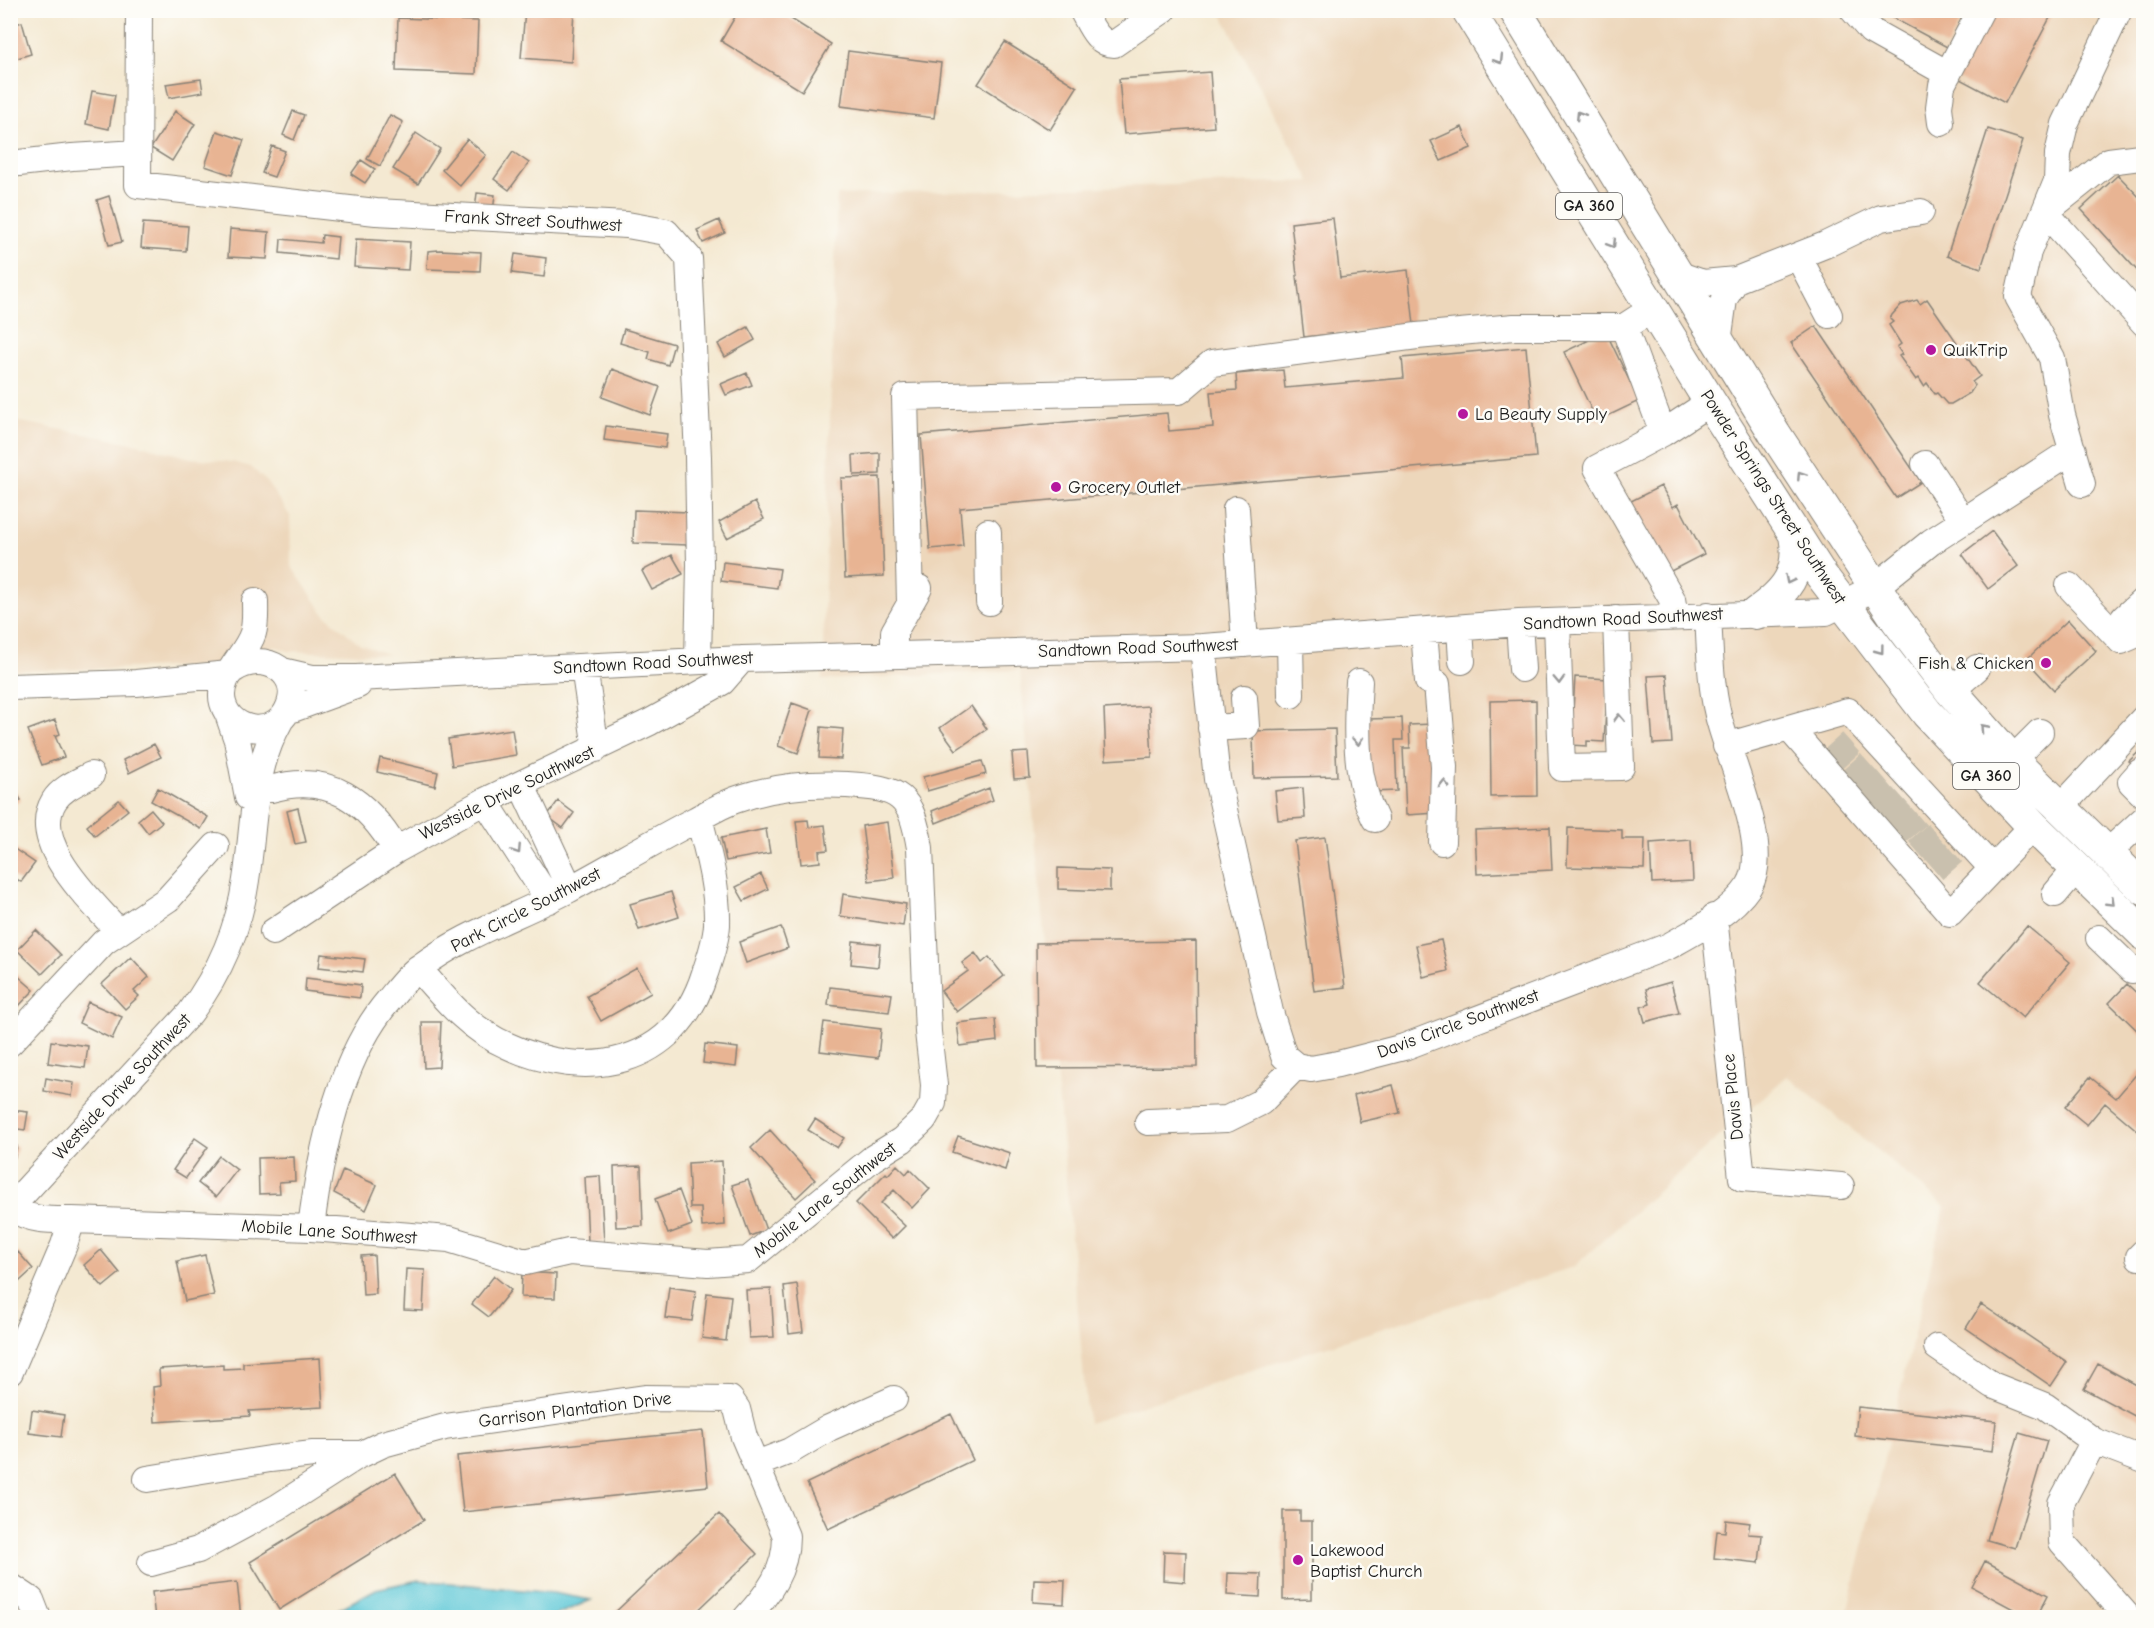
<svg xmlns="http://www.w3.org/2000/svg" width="2154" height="1628" font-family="'Comic Neue',sans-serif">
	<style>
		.built { fill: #edd7bb }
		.water { fill: #5dc8d7; stroke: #3c727a; stroke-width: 1.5 }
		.building { fill: #e8b493 }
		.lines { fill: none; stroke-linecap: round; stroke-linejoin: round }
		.minor-tunnel { stroke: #c9c0ae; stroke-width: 26; stroke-dasharray: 26 13; stroke-linecap: butt }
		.minor-casing { stroke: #888277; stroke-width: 28 }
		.major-casing { stroke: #888277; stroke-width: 34 }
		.minor { stroke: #fff; stroke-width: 26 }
		.major { stroke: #fff; stroke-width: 32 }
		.oneway { stroke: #999 }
		.poi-dot { fill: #b5179e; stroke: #fdfcf7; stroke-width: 2 }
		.labels { text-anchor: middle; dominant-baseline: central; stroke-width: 5; stroke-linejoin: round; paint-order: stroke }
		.shield { fill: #fdfcf7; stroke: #605f5e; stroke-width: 1.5 }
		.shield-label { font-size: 16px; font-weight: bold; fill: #1c1c1c }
		.street-label { font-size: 18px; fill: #1c1c1c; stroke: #fdfcf7 }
		.poi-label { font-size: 18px; fill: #1c1c1c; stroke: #fdfcf7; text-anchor: start }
	</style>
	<rect width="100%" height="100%" fill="#fdfcf7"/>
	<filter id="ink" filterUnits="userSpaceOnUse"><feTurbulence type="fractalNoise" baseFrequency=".0167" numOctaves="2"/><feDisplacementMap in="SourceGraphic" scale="12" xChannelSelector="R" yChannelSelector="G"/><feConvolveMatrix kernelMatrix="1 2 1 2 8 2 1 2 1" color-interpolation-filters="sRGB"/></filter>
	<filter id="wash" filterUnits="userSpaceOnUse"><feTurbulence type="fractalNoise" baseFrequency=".008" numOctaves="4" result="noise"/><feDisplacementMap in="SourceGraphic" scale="24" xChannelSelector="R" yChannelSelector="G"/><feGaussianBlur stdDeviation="1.35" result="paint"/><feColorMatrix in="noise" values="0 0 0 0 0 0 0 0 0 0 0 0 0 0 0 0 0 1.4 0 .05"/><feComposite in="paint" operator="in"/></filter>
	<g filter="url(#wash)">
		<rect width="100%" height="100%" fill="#f4e9d2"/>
		<path class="built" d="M1220,11H2143V1617H1846L1945,1206L1787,1076L1573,1267L1088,1423L1020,670L822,680L837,195L1310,181Z
			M10,420L137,444L190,458L232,462L251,467L267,482L290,516L291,566L325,615L360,644L390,655L288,651L277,647L233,651L216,666L11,671Z"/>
		<path class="water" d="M419,1580L553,1593L591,1600L551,1617H325L376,1589Z"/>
		<g id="blocks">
			<path class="building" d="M525,10H574L571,62L521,58Z
				M739,10H777L831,44L802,91L721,41Z
				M1878,10H1966L1947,47Z
				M1991,10H2054L2005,103L1956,77Z
				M398,18L478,21L476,74L396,71Z
				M22,22L31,54L14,59L10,47V26Z
				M1005,42L1077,87L1050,130L978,84Z
				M848,51L941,63L934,118L841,106Z
				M1210,72L1214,127L1124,134L1119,79Z
				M201,79L203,92L169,98L166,84Z
				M92,91L115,95L109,129L86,124Z
				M175,111L195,124L172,161L151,148Z
				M293,111L304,115L294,140L283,135Z
				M390,115L403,122L380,166L367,159Z
				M1462,127L1471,148L1441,161L1431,141Z
				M1988,129L2023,140L1981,268L1947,256Z
				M217,131L244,140L232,175L205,166Z
				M416,133L440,149L418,184L393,169Z
				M467,139L486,155L460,186L442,170Z
				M272,146L285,151L274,177L262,173Z
				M513,152L529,163L509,190L494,179Z
				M361,160L375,169L365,183L351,174Z
				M2118,175L2144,202V278L2081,209Z
				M477,193L495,195L493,212L475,210Z
				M109,196L122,242L109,245L97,200Z
				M1333,218L1340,278L1408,270L1414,325L1304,337L1291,223Z
				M719,220L725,233L703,243L697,230Z
				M143,223L188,226L186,251L141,248Z
				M230,229L269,232L267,259L228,257Z
				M322,235L338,237L336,259L280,253L281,239L321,243Z
				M356,239L410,242L408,270L354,267Z
				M439,250L481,252L480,271L427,269L428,251Z
				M515,254L546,258L544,277L512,273Z
				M1927,299L1980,376L1972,382L1975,385L1970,393L1951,404H1947L1937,393L1935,394L1927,383L1924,386L1919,378L1916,380L1899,356L1902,354L1897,347L1901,344L1889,325L1893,322L1890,319L1892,315L1901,305L1917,300L1920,304Z
				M1816,326L1921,482L1896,498L1791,343Z
				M748,327L755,340L725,357L718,344Z
				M624,329L674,344L668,365L648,359L650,352L620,343Z
				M1606,332L1639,401L1597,421L1564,352Z
				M1526,347L1536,457L960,508L963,546L930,549L921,435L1167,413L1169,431L1213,427L1210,392L1237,390L1236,374L1283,370L1285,388L1404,378L1402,358Z
				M612,369L660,387L650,415L602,397Z
				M747,373L752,385L726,395L721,384Z
				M606,426L667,434L665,448L604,440Z
				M880,453V474L854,475L853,455Z
				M880,477L884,576L845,578L841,478Z
				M1661,486L1673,507L1678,504L1704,554L1669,572L1631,501Z
				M755,502L764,519L727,538L719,522Z
				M634,510L689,512L688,545L633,543Z
				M1992,531L2018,566L1988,589L1962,554Z
				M672,555L683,574L652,590L642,571Z
				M723,562L780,569L777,588L721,581Z
				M2068,620L2096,651L2054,690L2026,660Z
				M1667,675L1672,743L1653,744L1648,676Z
				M1575,677L1608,679L1604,742L1587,741V746L1571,745Z
				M1536,700L1537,796L1491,797L1490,701Z
				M792,703L812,710L798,753L778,746Z
				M971,706L987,729L956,750L940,728Z
				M1149,706L1152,757L1106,760L1104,709Z
				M1402,718L1403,740H1395L1397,791L1370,792L1368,719Z
				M55,720L60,734L55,736L64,757L42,765L28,730Z
				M1433,724L1437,813L1406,815L1403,748H1410L1409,725Z
				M821,727L843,729L841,759L819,758Z
				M512,729L516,755L452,766L448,739Z
				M1335,729L1337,776L1254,778L1253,731Z
				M154,744L161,757L129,773L123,760Z
				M2144,747V775L2129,761Z
				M1028,752L1030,778L1014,779L1012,753Z
				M380,758L438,772L435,786L377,772Z
				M982,761L986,774L927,791L923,777Z
				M10,783L21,800L10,806Z
				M158,788L208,817L201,829L151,801Z
				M989,788L993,800L936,823L932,811Z
				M1303,788L1305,818L1278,820L1275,791Z
				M119,800L128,810L95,836L87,826Z
				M558,801L574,813L563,828L547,816Z
				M298,808L306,842L295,844L287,811Z
				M151,809L162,822L148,833L138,820Z
				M808,820L809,827L825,825L828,850L819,851L820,862L801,864L796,821Z
				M887,822L894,878L869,881L862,826Z
				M1550,827L1552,870L1477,874L1475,830Z
				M1568,828L1622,830V839H1645L1644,869L1567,867Z
				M766,829L770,853L726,861L721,838Z
				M1325,837L1345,987L1314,991L1295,841Z
				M1691,840L1693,881L1652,883L1650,843Z
				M10,846L35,863L21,882L10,875Z
				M1058,868L1110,870V891L1058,889Z
				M761,874L768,889L744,901L736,887Z
				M671,892L679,917L639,930L630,904Z
				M843,894L906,904L903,926L840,916Z
				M2027,926L2070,962L2023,1018L1980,982Z
				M781,927L788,948L746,963L739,942Z
				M36,930L61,955L42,974L17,950Z
				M1441,940L1448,971L1423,977L1416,945Z
				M853,941L880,944L878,967L851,964Z
				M1196,941L1197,1067L1037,1068L1036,943Z
				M975,953L982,963L989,957L1004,976L957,1012L941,991L968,971L962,963Z
				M321,954L365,959L363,972L319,967Z
				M131,957L149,977L134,991L139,996L125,1009L102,984Z
				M637,968L651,993L601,1021L587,996Z
				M10,969L34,990L15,1010L10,1006Z
				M306,978L361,985L360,998L305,991Z
				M1671,982L1679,1013L1645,1022L1641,1007L1650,1004L1646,989Z
				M2127,984L2144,1000V1037L2109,1003Z
				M830,987L892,994L889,1012L828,1005Z
				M88,1002L122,1017L112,1039L79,1023Z
				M995,1019L997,1041L960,1046L957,1023Z
				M422,1022H441L439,1067L424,1068Z
				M824,1022L881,1029L878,1058L820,1051Z
				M51,1041L88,1046L85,1068L48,1063Z
				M705,1044L738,1048L736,1067L703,1063Z
				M2140,1070L2144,1073V1126L2139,1132L2105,1103L2087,1125L2065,1107L2090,1077L2116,1098Z
				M46,1078L74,1083L72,1096L44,1091Z
				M1393,1085L1400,1113L1360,1122L1354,1095Z
				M10,1110L28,1112L25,1130L10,1128Z
				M815,1119L844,1138L837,1148L808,1130Z
				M770,1130L815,1180L796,1198L751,1148Z
				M958,1136L1010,1153L1005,1170L952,1152Z
				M195,1138L208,1147L186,1178L173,1170Z
				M10,1145L17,1146L14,1160L10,1159Z
				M219,1156L237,1170L216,1197L198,1183Z
				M294,1157L295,1181L279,1182L280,1193L259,1194L258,1158Z
				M722,1161L725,1225L702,1227L701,1208H690L688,1163Z
				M897,1165L906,1174L910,1169L930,1189L912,1208L894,1190L881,1203L905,1226L892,1239L856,1203L886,1173L888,1175Z
				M641,1166L643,1226L616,1227L614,1167Z
				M343,1170L377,1185L366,1210L334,1193Z
				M600,1176L604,1242H588L585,1177Z
				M748,1180L766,1230L750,1236L732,1185Z
				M679,1190L692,1225L668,1234L655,1199Z
				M101,1250L120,1273L103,1287L84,1265Z
				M18,1252L33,1269L10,1290V1259Z
				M205,1255L214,1295L185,1301L177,1261Z
				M374,1255L376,1294L363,1295L361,1256Z
				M406,1269L425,1270L423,1311L404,1310Z
				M522,1272L556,1274L555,1298L521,1297Z
				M494,1276L511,1290L489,1317L472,1304Z
				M797,1284L803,1332L789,1334L784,1286Z
				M669,1287L696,1291L692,1321L665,1318Z
				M771,1289L774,1337L749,1338L746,1290Z
				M707,1293L731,1296L726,1341L702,1338Z
				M1981,1304L2067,1362L2051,1386L1966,1328Z
				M320,1358L323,1407L249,1411L250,1416L155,1422L153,1387L160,1386L159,1369L223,1365V1369L243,1368V1363Z
				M2098,1364L2144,1389V1421L2084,1389Z
				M1858,1407L1996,1421L1993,1451L1855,1436Z
				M32,1410L64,1415L61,1437L29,1433Z
				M951,1414L973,1460L828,1529L807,1483Z
				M703,1431L708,1486L463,1512L457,1456Z
				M2019,1433L2047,1441L2015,1548L1987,1540Z
				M395,1473L424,1520L279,1610L250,1562Z
				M1283,1511H1300V1521H1312V1599L1283,1600Z
				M719,1514L757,1554L690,1618H609Z
				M1726,1520L1750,1523L1748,1534L1762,1535L1759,1563L1714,1558L1717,1531L1725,1532Z
				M1164,1551L1186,1552L1185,1582L1163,1580Z
				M1985,1561L2048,1595L2036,1618H2030L1972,1587Z
				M1228,1573L1261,1574L1260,1597L1227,1595Z
				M1034,1579L1065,1580L1064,1604L1033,1602Z
				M237,1582L241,1618H155L152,1592Z"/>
		</g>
	</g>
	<g filter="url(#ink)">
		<use href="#blocks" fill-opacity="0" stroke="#888277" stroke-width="1.5"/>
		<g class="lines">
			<path class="minor-tunnel" d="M1832,760L1851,743
				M1850,781L1870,763
				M1866,797L1886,780
				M1883,815L1903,797
				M1898,832L1919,814
				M1917,851L1937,833
				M1934,869L1954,852"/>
			<defs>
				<path id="minor" d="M139,10L138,185L376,212L627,225L666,232L689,258L698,457L700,565L698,661
					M1082,10C1090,24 1097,44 1114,44L1163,10
					M1853,10L1871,31L1948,74
					M1941,123L1939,107L1942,85L1981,10
					M2144,159L2140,157L2109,161L2045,212L2144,323
					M10,164L72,157L138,153
					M1798,256L1829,315
					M1677,274L1703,283L1736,280L1825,245L1881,218L1921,212
					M1624,327L1663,433L1597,468L1672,599L1675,617
					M1718,342L1724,299L1736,280
					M1663,433L1710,402
					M1925,464L1963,521
					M2082,484L2062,415L2052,358L2018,297L2028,252L2057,181L2058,154L2065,124L2119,10
					M1236,509L1245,644
					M988,532L989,602
					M2069,586L2121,641
					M910,603L905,397L1179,391L1212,363L1417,336L1514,327H1624L1652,309
					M1557,622L1562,768L1621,767L1616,619
					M1519,623L1522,669
					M1460,628L1462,661
					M1424,631L1428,681L1437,684L1444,767L1442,842
					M1290,641L1291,695
					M2121,641L2124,618L2144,600
					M2121,641L2144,631
					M1203,647L1217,779L1270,1012L1284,1056L1296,1066L1311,1069L1338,1064L1404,1047L1669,946C1696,931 1731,913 1749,886C1773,848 1727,756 1718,715C1710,682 1710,649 1708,615
					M894,654V632L919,588
					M584,667L596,749
					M233,670C264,648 306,674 287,711C273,738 231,733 223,703C216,677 246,656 253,633C256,623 255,611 255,601
					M282,671L312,678H356L742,659L1203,647L1519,623L1826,612L1874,588L1931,542L2073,450
					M1359,682C1356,728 1354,778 1375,819
					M10,687L136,683L229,674
					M1951,691L1977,668
					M287,711L358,685
					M228,714L237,740L248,797
					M1211,728L1246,726L1244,698
					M1789,728L1848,711L1992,868
					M1726,746L1789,728L1950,913L2033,826
					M2012,760L2040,732
					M2140,772L2131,782L2144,795
					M91,775C78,782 62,788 54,801C28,844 92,901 118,931
					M521,784L570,889
					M271,789C330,772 367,801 396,850
					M485,801L549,900
					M2060,808L2144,718
					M2106,854L2144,819
					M2055,894L2076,869
					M1714,917L1742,1178L1841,1186
					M273,932L396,850L485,801L650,722L722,682L742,659
					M2099,938L2132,970
					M418,968C444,998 469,1029 506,1045C587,1083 676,1066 705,973C710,958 716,941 717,925C718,888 708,853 699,818
					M10,1043L104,942L168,899L216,846
					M1148,1122L1227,1119L1261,1102L1296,1066
					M10,1208L190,1013C219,974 239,928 246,880C255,823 251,773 280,721
					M72,1220L311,1228L449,1239L525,1262L569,1252L708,1263L748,1260L873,1158L902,1140L924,1119L933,1103L934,1085L928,1032L920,848C911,795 901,788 847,785C809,783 771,787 735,800C722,805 708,813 695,820C652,842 611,867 568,890C519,916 464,934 420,967C408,975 398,989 389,1000C339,1058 320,1154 311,1228
					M2139,1257L2144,1252
					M1937,1347L1992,1385L2045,1406L2094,1441
					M10,1372L64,1245L72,1220C49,1220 31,1221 11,1208
					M757,1464L790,1451L829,1428L894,1399
					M147,1479L270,1459L313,1454H362L383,1444L445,1427L645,1398L730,1399L737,1409L744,1437L786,1536C786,1571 769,1593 746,1618
					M151,1563L198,1550L278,1507L359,1455
					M10,1586L31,1600L38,1618
					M2129,1618L2062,1542L2061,1503L2094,1441L2144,1460"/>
				<path id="major" d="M1468,10L1710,402L1821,575L1927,713L2033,826L2144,934
					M1515,10L1775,434L1897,620L1951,691L2012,760L2144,889
					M1756,613C1786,592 1802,573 1795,535"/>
			</defs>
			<use href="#minor" class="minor-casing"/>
			<use href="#major" class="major-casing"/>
			<use href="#minor" class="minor"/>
			<use href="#major" class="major"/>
		</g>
		<defs><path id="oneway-chevron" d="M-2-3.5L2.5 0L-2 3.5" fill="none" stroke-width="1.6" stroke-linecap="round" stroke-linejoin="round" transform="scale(1.5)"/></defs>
		<g class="oneway">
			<use href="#oneway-chevron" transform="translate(1499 60) rotate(58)"/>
			<use href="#oneway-chevron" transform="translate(1580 115) rotate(-122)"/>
			<use href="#oneway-chevron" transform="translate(1612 244) rotate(58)"/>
			<use href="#oneway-chevron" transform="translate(1801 475) rotate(-123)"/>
			<use href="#oneway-chevron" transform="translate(1789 580) rotate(117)"/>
			<use href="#oneway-chevron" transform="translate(1880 650) rotate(53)"/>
			<use href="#oneway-chevron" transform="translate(1559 680) rotate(88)"/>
			<use href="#oneway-chevron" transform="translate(1619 718) rotate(-92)"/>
			<use href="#oneway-chevron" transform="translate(1984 728) rotate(-132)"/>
			<use href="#oneway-chevron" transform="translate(1358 741) rotate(85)"/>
			<use href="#oneway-chevron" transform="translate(1444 784) rotate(-90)"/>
			<use href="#oneway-chevron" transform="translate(517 850) rotate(57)"/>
			<use href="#oneway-chevron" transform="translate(2111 902) rotate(44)"/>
		</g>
	</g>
	<g class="poi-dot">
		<circle cx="1931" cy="350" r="6"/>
		<circle cx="1463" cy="414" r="6"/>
		<circle cx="1056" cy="487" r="6"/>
		<circle cx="2046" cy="663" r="6"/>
		<circle cx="1298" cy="1560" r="6"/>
	</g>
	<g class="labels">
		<g class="shield">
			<rect x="1556" y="193" width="66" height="26" rx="4.5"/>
			<rect x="1953" y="763" width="66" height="26" rx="4.5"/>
		</g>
		<g class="shield-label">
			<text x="1589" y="206">GA 360</text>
			<text x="1986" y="776">GA 360</text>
		</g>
		<g class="street-label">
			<text transform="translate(533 221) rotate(3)">Frank Street Southwest</text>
			<text transform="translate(1773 497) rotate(57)">Powder Springs Street Southwest</text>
			<text transform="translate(1623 619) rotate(-3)">Sandtown Road Southwest</text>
			<text transform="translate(1138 648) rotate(-2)">Sandtown Road Southwest</text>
			<text transform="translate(653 663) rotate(-3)">Sandtown Road Southwest</text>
			<text transform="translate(507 793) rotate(-26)">Westside Drive Southwest</text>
			<text transform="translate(526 910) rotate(-27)">Park Circle Southwest</text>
			<text transform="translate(1458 1024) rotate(-20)">Davis Circle Southwest</text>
			<text transform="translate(122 1087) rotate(-47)">Westside Drive Southwest</text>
			<text transform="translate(1733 1097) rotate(-96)">Davis Place</text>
			<text transform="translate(825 1200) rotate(-38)">Mobile Lane Southwest</text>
			<text transform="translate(329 1232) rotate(4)">Mobile Lane Southwest</text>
			<text transform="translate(575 1410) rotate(-7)">Garrison Plantation Drive</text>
		</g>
		<g class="poi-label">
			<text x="1943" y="350">QuikTrip</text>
			<text x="1475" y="414">La Beauty Supply</text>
			<text x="1068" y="487">Grocery Outlet</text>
			<text x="2034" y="663" text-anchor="end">Fish &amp; Chicken</text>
			<text x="1310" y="1550">Lakewood<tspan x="1310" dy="21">Baptist Church</tspan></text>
		</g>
	</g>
	<rect width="2154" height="1628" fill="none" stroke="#fdfcf7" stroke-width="36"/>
</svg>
